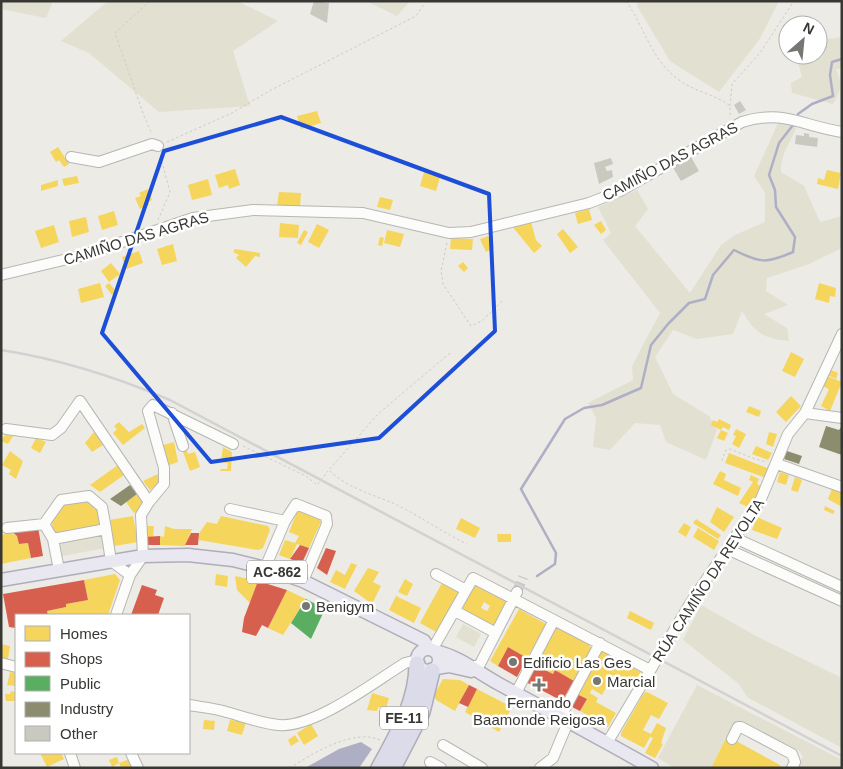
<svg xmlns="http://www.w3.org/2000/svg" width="843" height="769" font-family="Helvetica,sans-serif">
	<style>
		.green { fill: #e2e0d1 }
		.water { fill: #aeafc5 }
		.homes { fill: #f6d55c; fill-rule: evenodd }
		.shops { fill: #d6604d }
		.public { fill: #5aae61 }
		.industry { fill: #8c8c6e }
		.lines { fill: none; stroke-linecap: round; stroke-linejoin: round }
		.stream { stroke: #aeafc5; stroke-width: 2.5 }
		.building { fill: #cac9c0 }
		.minor-tunnel { stroke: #c8c7c2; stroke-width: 10; stroke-dasharray: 10 5; stroke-linecap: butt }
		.minor-casing { stroke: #b6b6b2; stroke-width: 12 }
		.major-casing { stroke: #aeadb9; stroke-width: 15 }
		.highway-casing { stroke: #aeadb9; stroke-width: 18 }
		.path { stroke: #cccbc8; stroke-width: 1; stroke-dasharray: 2.5 2.5; stroke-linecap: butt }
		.minor { stroke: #fcfcfb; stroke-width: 10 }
		.major { stroke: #e9e8f0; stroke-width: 12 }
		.highway { stroke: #dcdbe9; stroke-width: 15 }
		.rail { stroke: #d2d2d2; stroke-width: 2.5 }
		.marked { fill: none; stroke: #1d4ed8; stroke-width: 4; stroke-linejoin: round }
		.poi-dot { fill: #767672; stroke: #fff; stroke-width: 2 }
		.labels { text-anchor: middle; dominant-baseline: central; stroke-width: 5; stroke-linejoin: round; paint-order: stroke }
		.shield { fill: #fff; stroke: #737370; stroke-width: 1 }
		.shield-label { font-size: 14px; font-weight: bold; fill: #373733 }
		.street-label { font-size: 15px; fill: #373733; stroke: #fff }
		.poi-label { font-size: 15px; fill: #373733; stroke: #fff; text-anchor: start }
	</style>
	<rect width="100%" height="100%" fill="#ecebe6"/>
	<path class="green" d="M1,1H53L46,18L1,9Z
		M108,1H237L278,21L233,51L250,106L159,112L89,53L61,41Z
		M366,1H410L397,16Z
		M638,1H779L759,40L719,92L670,61L637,6Z
		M842,37V69H836C843,83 841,91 833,104L792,93L791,83L802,77L796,55L812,60L815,55H818L822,40Z
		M779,121L797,125C792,141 779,156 781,172L804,186L820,222L842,216V248L809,264L767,278L766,291L788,305L764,314L787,328L789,341C764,339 754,332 742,311L733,334L697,339L673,330L655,357L673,394L709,416L717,430L706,460L666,442L660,425L635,423L610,450L593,447L596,418L588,403L633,380L632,366L660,313L603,240L611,233L598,207L637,190L648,209L635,226L690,293L721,245L735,235L765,222V193L754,176Z
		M104,535L106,548L62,556L60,543Z
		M701,605L756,636L842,678V748L747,697L739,684L683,640Z
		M463,624L481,634L474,647L456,637Z
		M697,685L842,760L841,768H797L803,756L799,751L741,722L727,736L711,768H674L658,758Z"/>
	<path class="water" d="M361,742L372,749L359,768H305L339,749Z"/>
	<path class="homes" d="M317,111L321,123L301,129L297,116Z
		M58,147L69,164L64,167L59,160L56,162L50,152Z
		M235,169L240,185L229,189L228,185L219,188L215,175Z
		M827,170L841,173L838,189L817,184L818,178L824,180Z
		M424,172L440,177L436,191L420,186Z
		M77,176L79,183L64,186L62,179Z
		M208,179L212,195L192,200L188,185Z
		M58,180V186L41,191V185Z
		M148,189L152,200L148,202L149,205L140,209L135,198L141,196L139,193Z
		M279,192L301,193L300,207L277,206Z
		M380,197L393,200L390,210L377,207Z
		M589,209L592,220L578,224L575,213Z
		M114,211L118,225L102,230L98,216Z
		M86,217L89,232L72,237L69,221Z
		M601,221L606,230L601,234L594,225Z
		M531,222L536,240L542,246L534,253L512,226Z
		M280,223L299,225L298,238L279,237Z
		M317,224L329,230L319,248L308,242Z
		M54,225L59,242L41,248L35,231Z
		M563,229L578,247L570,253L557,234Z
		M304,230L308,232L301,245L297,243Z
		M387,230L404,234L400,247L384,243Z
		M488,236L494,248L486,252L480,239Z
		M380,237L384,238L382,246L378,245Z
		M451,238L473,239L472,250L450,249Z
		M173,244L177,261L162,265L157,249Z
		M235,249L260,253V257L255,256L246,267L236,258L239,255L233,252Z
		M139,251L143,263L126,269L122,257Z
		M463,262L468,268L464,272L458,266Z
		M111,263L120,274L109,282L101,271Z
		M100,283L104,297L81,303L78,289Z
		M109,283L116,291L112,295L105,286Z
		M819,283L836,288L835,297L830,296L829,303L815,299Z
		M791,352L804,359L795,377L782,371Z
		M829,369L838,373L836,379L827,375Z
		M827,376L842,382L830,411L821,406L829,389L822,386Z
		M791,396L801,406L786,422L776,412Z
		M749,406L761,411L759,417L746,412Z
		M719,419L731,425L729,430L723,427L721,430L728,433L724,441L717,438L721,430L711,425L713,420L717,422Z
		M119,422L129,432L142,424L145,428L123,445L113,433L117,429L114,426Z
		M736,429L746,434L739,448L732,444L736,436L733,435Z
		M94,432L103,445L92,452L85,443Z
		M769,432L777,434L773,447L766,444Z
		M5,435L13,436L8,444L1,441Z
		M36,438L46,442L40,453L31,448Z
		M174,442L178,462L167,466L160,446Z
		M756,446L772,453L768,460L752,454Z
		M223,447L232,452L231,471H220L221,469H227L228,463L221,462Z
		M186,448L188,454L195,452L200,467L190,471L182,449Z
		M10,451L23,461L16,479L9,474L11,470L2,465Z
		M729,453L767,468L768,465L771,466L766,478L725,463Z
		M118,465L124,475L100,492L90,485Z
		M720,471L726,474L724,480L741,488L738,496L713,484Z
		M780,472L789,475L786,485L777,482Z
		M158,474L162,481L150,490L143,481Z
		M751,475L759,479L757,484L761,486L750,508L739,503L753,482L749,480Z
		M795,477L802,480L798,492L791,490Z
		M832,489L842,492V507L828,499Z
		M137,494L143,503V507L134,513L126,502Z
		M86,499L99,507L103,526L54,535L51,517L59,504Z
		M825,506L835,511L833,514L824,510Z
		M717,507L734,517L724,532L710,522Z
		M302,510L319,517L321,522L309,548L297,544L290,559L279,555L285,540L295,543L299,536L289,532L297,512Z
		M133,516L138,542L114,546L109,520Z
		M221,516L268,526L270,530L263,548L258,550L199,540L198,535L207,522L217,524Z
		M757,517L782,528L777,539L752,530Z
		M461,518L480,528L475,538L456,529Z
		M696,519L721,535L718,539L693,523Z
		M684,523L691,527L686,537L678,532Z
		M145,526H154L153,537H145Z
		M165,526L174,529H192L185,546L160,545V536L164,537Z
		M698,528L719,541L714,550L693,537Z
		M5,530L17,536L19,544L28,543L31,558L1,564V535L6,534Z
		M497,534H511V542H498Z
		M351,563L357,565L345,589L330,582L336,570L345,575Z
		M368,568L379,572L373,582L381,586L372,604L354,591Z
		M115,574L120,580L108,615H48L47,611L66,607V604L88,600L84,580Z
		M216,574L228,576L227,587L215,585Z
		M235,576L258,581L250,603L237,590Z
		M405,579L413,584L407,596L398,592Z
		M442,583L460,592L438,633L420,623Z
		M478,585L505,600L506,604L496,624L491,626L464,611L463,607L474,586ZM484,602L490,606L487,611L481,608Z
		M287,590L306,599L283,635L268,628Z
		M396,596L421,608L414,623L389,610Z
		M519,609L546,624L527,658L508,647L498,666L490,661Z
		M630,611L654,623L651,630L627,618Z
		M561,628L589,643L591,649L574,681L555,670L553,674L535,665L554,629Z
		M1,644L10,646L8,659L1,658Z
		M601,650L641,672L633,687L613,675L602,695L592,689L590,693L598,698L596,702L616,713L608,727L580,711L587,699L577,694Z
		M10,672L16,673V686L7,685Z
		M443,679L460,680L469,685L455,711L436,700L434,695Z
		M477,689L512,707L499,732L465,712Z
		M11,691L16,692V701H6L5,694H10Z
		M647,692L668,703L659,719L651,715L643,730L651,734L657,723L666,728L661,743L663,744L655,758L645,753L653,738L650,737L644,748L621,736V733L644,693Z
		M372,693L389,698L386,709L378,707L377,711L367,710Z
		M204,720L215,721L214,730L203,729Z
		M230,720L246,722L242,735L227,731Z
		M311,724L318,736L304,745L297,733Z
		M295,735L299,741L291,746L288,740Z
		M727,736L780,765L781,768H711Z
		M40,753H61L64,759L47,767Z
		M117,757L119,763L130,759L134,768H121L119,763L112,767L109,760Z"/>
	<path class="shops" d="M38,527L43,556L31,558L28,543L19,544L17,536L12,532Z
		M191,533H199L198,545H185Z
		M160,536V545H145V537Z
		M300,545L309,548L302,563L290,559Z
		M326,548L336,551L327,575L317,568Z
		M84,580L88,600L66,604V607L47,611L48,615H16V628L9,627L3,594Z
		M258,581L287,590L268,628L262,625L256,636L242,632L244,618Z
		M142,585L157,590L155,595L164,598L158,615H131Z
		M508,647L527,658L517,677L498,666Z
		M535,665L553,674L555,670L574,681L562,701L526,682Z
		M469,685L477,689L468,707L459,703Z
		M577,694L587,699L580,711L570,706Z"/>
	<path class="public" d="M306,599L325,609L311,639L291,623Z"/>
	<path class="industry" d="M826,426L839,430L842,426V455L819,447Z
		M787,451L802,456L799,464L784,459Z
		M130,485L137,494L121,506L110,499Z"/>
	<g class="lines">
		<path class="stream" d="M798,114L812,104L833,96L830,75L832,62L842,59
			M537,576L555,564L556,553L521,489L565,419L584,408L602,405L641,388L651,345L668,324L689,303L705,299L713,275L734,250C760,263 766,264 793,252L795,237L776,207L775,190L769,175L779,143L793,125"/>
	</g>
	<path class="building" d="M314,1L329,3L327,23L310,14Z
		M740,101L746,110L739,114L734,105Z
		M804,133L809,134V137L818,138L817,147L795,144L796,135L804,136Z
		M690,155L699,171L681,181L672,166Z
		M611,158L613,164L605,167L607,171L612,170L613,177L599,184L594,163Z"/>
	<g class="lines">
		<path class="minor-tunnel" d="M517,592L523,577"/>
		<defs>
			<path id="minor" d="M71,157L99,162L152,144L158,146
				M1,275L84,255L193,218L253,210L363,213L449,233L471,232L589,203L620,191L742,122C782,109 803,126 842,132
				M172,413L183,446
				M805,413L842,418
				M6,429L52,435L61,428L80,401L149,502L141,515L143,556L130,575L116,615
				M777,464L842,487
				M149,502L164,484V468L148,411L153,405L233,444
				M230,509L285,521
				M44,524L61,500L89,496L102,507L106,529
				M7,528L44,524L53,539
				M735,538L842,587
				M727,549L842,601
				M265,568L285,521L296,504L326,516L327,524L303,581
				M59,570L53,539L106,529L111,561L130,575
				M436,574L466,590
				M455,611L496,633
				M432,650L473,578L650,670
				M1,663L16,667
				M473,667L480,664L517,592
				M516,693L554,620
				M189,705C200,707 212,708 223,711C242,716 259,723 279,725C315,728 374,682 405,663L417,660
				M560,718L600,643
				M732,739L738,727H741L792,754L795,762L792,768
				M607,743L691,602L761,499L788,434L805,413L842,334
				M443,745L482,768
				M70,753L75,768
				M131,753L138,768
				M430,762L441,768
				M540,768L553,758L568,722"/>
			<path id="major" d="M1,580L143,556L188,555L233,560L265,568L303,581L424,641L429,649
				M417 660a11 11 0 1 1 22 0a11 11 0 1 1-22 0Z
				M434,651C459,656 477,672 499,684C550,712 601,739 652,768
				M436,668L449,666L471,671"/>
			<path id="highway" d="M379,768C397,735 417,702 417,664
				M393,768L422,712L432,671"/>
		</defs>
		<use href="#minor" class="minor-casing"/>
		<use href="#major" class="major-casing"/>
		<use href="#highway" class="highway-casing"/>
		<path class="path" d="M150,1L115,33L144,116L152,134
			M626,1C645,28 651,60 679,80C695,92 715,94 730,106V118
			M730,106L732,84L760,53L794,1
			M167,142L232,113L271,90L416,16L426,1
			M158,220L170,192L160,155
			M447,243L441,271L443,284L471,326L482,321L503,300
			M450,353L378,414L329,470C345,487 374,495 395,504C420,516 442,532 467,544
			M243,446L306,476L317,485L328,471
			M722,461L725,451L730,449L755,459L767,462
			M290,768C311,754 354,728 380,740"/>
		<use href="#minor" class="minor"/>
		<use href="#major" class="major"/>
		<use href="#highway" class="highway"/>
		<path class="rail" d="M1,350C59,359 116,377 170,400L842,756"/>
	</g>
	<path class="marked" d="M281,117L489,194L495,331L379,438L211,462L102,333L164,151Z"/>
	<g class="poi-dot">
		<circle cx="306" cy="606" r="5"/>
		<circle cx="513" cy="662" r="5"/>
		<circle cx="597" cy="681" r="5"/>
		<path d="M536.5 677.5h5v5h5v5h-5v5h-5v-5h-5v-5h5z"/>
	</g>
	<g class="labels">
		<g class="shield">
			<rect x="247" y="560.5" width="60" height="23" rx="4"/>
			<rect x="380" y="706.5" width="48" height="23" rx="4"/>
		</g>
		<g class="shield-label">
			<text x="277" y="572">AC-862</text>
			<text x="404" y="718">FE-11</text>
		</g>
		<g class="street-label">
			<text transform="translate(670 161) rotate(-28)">CAMIÑO DAS AGRAS</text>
			<text transform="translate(136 238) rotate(-17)">CAMIÑO DAS AGRAS</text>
			<text transform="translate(708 580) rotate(-57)">RÚA CAMIÑO DA REVOLTA</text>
		</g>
		<g class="poi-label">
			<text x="316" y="606">Benigym</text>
			<text x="523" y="662">Edificio Las Ges</text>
			<text x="607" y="681">Marcial</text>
			<text x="539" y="702" text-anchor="middle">Fernando<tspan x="539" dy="17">Baamonde Reigosa</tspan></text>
		</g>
	</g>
	<rect width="843" height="769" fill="none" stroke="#373733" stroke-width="5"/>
	<rect x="15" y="614" width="175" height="140" fill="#ffffff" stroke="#afafad"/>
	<rect x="25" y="626" width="25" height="15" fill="#f6d55c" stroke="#afafad"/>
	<text x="60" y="639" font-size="15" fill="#373733">Homes</text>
	<rect x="25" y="652" width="25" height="15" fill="#d6604d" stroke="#afafad"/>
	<text x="60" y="664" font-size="15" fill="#373733">Shops</text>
	<rect x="25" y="676" width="25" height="15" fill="#5aae61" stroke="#afafad"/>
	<text x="60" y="689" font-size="15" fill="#373733">Public</text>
	<rect x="25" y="702" width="25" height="15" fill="#8c8c6e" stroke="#afafad"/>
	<text x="60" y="714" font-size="15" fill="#373733">Industry</text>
	<rect x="25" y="726" width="25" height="15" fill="#cac9c0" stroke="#afafad"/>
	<text x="60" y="739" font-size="15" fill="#373733">Other</text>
	<g transform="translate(803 40) rotate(27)"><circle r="24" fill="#ffffff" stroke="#afafad"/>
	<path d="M0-4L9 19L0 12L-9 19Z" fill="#767672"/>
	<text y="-8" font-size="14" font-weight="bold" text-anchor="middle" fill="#373733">N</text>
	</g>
</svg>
